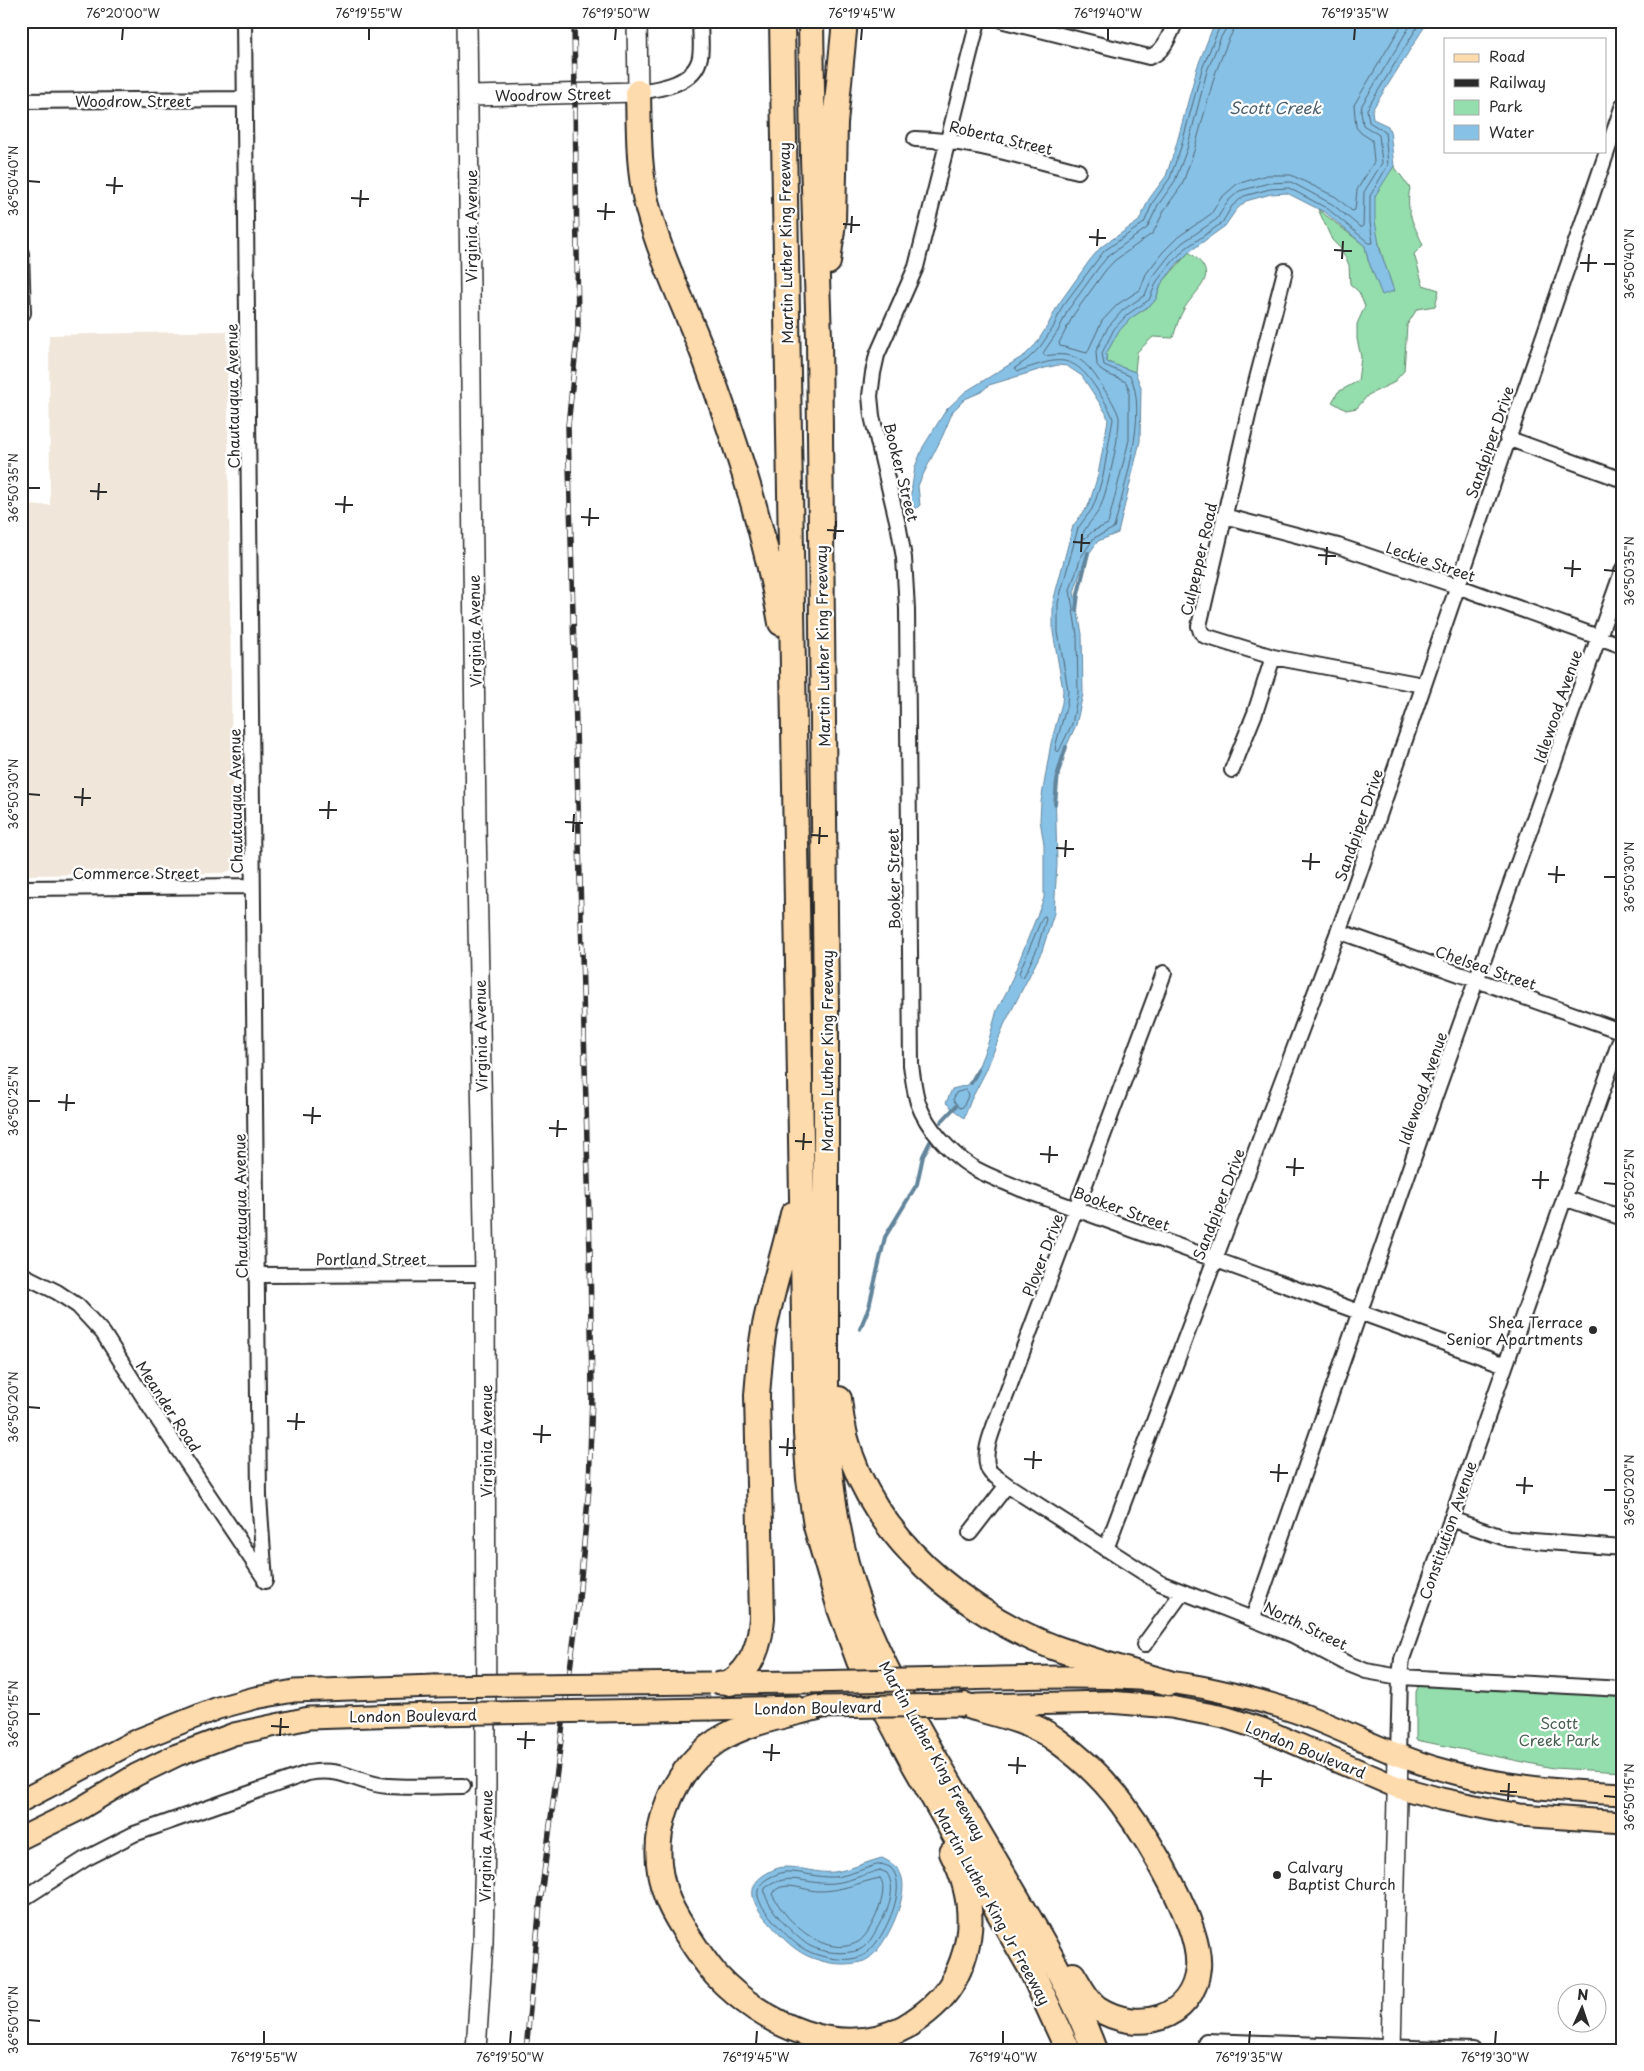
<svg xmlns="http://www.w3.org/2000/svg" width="1644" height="2071" font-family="'Playpen Sans',sans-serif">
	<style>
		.built { fill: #f0e6d9 }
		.green { fill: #94ddac; stroke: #60846c }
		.water { fill: #87c1e6; stroke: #62859b }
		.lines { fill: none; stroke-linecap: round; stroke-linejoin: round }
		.shore { stroke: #506776; stroke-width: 1 }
		.stream { stroke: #62859b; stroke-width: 4 }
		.street-casing { stroke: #2b2b2b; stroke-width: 18 }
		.secondary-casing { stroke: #2b2b2b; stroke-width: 22 }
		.primary-casing { stroke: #2b2b2b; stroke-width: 25 }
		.highway-casing { stroke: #2b2b2b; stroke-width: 28 }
		.street { stroke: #fff; stroke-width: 14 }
		.secondary { stroke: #fff; stroke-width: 19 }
		.primary { stroke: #fedbac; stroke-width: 21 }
		.highway { stroke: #fedbac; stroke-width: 24 }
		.rail-casing { stroke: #2b2b2b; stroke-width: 5.5 }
		.rail { stroke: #fff; stroke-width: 4; stroke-dasharray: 11; stroke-linecap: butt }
		.primary-bridge-casing { stroke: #2b2b2b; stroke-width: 25; stroke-linecap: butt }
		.primary-bridge { stroke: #fedbac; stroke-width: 21 }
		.ticks { fill: none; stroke: #2b2b2b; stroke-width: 2 }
		.poi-dot { fill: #2b2b2b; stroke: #fff; stroke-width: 2 }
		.labels { text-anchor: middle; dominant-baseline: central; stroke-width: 4.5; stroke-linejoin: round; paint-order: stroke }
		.street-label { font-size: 15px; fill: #2b2b2b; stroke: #fff }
		.poi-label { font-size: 15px; fill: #2b2b2b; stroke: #fff; text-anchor: end }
		.park-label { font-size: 15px; fill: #4a6052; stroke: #fff }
		.water-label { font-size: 16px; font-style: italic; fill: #4b606c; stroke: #fff }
		.neatline { fill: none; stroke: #2b2b2b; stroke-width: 2 }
		.ticks-label { font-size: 12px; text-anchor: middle; fill: #2b2b2b }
	</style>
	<rect width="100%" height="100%" fill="#fff"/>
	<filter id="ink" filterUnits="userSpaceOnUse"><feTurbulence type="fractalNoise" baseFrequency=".02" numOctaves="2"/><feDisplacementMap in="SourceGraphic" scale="10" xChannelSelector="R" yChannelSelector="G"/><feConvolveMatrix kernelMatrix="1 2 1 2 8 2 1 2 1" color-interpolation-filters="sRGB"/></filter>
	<g filter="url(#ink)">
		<path class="built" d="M227,331L233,869L224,873L21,875V506L50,505L49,335Z"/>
		<path class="green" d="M1394,166L1410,188C1405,212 1414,224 1423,245L1414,254L1423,285L1439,290L1435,306L1417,309L1407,325L1404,371L1393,383L1368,395L1357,408L1346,410L1332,402L1338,392L1358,381L1361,357L1357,339V324L1365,306L1359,292L1350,284L1349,265L1341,249L1332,240L1318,209L1365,246L1368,260L1382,294L1394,291C1386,270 1368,217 1375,196C1378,186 1388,175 1394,166Z
			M1189,252C1222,276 1198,286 1184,309C1179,317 1176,328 1173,338L1153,337L1137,352L1135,372L1107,362L1106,354L1118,332L1131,318L1152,304L1156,299L1161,284Z
			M1419,1684L1623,1697V1772L1553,1768L1416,1740V1692Z"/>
		<path class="water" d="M1218,21H1428L1372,110L1373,119L1388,126L1390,131L1394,166L1375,196V221L1380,250L1394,291L1382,295L1368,260L1365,246L1326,213L1287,193L1271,194L1246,201L1236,210L1225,226L1189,252L1177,264L1161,284L1156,299L1152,304L1131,318L1118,332L1106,354L1107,362L1135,372L1141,387L1140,441L1118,533L1098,541L1085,559L1074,592L1082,634L1083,694L1076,725L1061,758L1055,784L1057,864L1054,913L1042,951L1004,1025L986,1071L971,1100L964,1118L946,1103L952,1089L968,1085L974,1078L988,1043L997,1010L1008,989L1044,898V845L1040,820L1041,802L1051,743L1062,703L1063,690L1053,632V602L1073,526L1088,506L1091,498L1098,475L1108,420L1106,413L1082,376L1067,366L1058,365L1045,368L989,385L981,392L965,399L953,411L943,435L920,481L918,486L920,505L916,509L908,501L911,493L915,467L923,447L946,410L965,392L1025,355L1036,344L1048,325L1058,305L1090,260L1101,247L1139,221L1149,199L1166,176L1176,146L1197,68L1211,32Z
			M882,1858C892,1863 899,1867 902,1878C908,1899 884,1953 864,1961C851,1965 835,1965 822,1961C797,1955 783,1939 766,1919C753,1905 745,1887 764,1875C770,1871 778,1867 785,1867C802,1867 817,1874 834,1872C850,1870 866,1862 882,1858Z"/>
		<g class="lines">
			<path class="shore" d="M1222,21L1202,69L1181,147L1170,178L1153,202L1144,223L1104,251L1062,307L1053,328L1040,347L1028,359L1015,368L1018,371C1056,359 1071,350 1096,388C1102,398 1110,408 1113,419L1103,476L1096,499L1092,509L1078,528L1058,603V632L1068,690L1067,704L1056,744L1055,750L1057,752L1059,751L1072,724L1078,693L1077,635L1070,590L1081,557L1094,538L1114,528C1123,491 1149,411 1130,376L1104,365L1102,353L1114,329L1128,314L1149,300L1157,281L1174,260L1186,248L1222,223L1232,206L1244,196L1270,189L1289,188L1328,209L1369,243H1373L1370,222V196L1388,165L1385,132L1369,122L1367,109L1421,21
				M1228,21L1227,27L1221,37L1207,71L1187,149L1175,181L1158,205L1147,228L1109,255L1099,267L1068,310L1058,331L1043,353L1045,356C1079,350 1088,364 1104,389C1110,398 1116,407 1119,417C1120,434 1107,494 1099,510C1094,519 1085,526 1082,536L1084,539L1093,531L1108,524L1129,440V389L1126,382L1103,372L1097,365L1096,351L1108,327L1123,310L1145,295L1152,278L1169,256L1182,243L1217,219L1227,202L1239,191L1269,183L1291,182L1332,204L1360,227H1363L1364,192L1382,163L1379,135L1363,125L1361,111L1362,105L1413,21
				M1235,21L1234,29L1228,41L1215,74L1194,151L1182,185L1165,209L1153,233L1114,261L1105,271L1074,314L1059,343L1060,346L1087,353L1102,321L1118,304L1140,290L1146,274L1163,252L1178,237L1211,214L1221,198L1237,184L1267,175H1291L1336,197L1352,211L1355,210L1357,190L1374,162L1372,140L1361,133L1356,127L1354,105L1404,21
				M1045,916L1046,919L1037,949L1024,976L1021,977L1019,973L1042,918Z
				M966,1090L969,1094L963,1107L960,1108L953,1100L956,1093Z
				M881,1864C884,1865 889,1866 891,1868C910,1887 882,1944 864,1955C853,1961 838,1960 826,1957C800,1952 789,1938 772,1919C761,1906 749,1891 767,1879C772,1876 779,1873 785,1872C801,1871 817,1878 834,1877C849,1876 866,1867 881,1864Z
				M880,1870L887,1873C895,1886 891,1903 884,1916C877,1927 871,1945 859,1950C845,1955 823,1953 810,1946C797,1939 761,1903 765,1888C791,1870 807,1886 835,1883C850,1881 865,1874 880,1870Z
				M880,1878C891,1889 870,1936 858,1942C824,1960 785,1920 772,1894C782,1879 803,1890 817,1891C840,1892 859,1882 880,1878Z"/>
			<path class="stream" d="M1076,610L1078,594L1088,553
				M1055,804L1058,773L1066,747
				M971,1083L978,1070
				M941,1122L956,1106
				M860,1329L869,1307L885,1237L917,1184L923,1156L930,1142"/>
			<defs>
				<path id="street" d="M244,21L259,1497L265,1581
					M978,21L916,267L877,355L873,373L870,396L872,416L899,529L904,558L907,609L911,1065C913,1078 914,1090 918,1103C927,1128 950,1153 972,1167C987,1176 1005,1182 1021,1189L1505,1365
					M1004,21L1149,57C1164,53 1170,34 1176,21
					M638,92C660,89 695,84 700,57C702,46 700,33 700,21
					M21,101L245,99
					M915,139C971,140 1025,158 1078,171
					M21,253L23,313
					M1285,271L1253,394L1199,626L1201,632L1205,636L1273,657L1423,685
					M1507,438L1623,480
					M1224,516L1338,546L1457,586L1623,646
					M1232,770L1255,713L1273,657
					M21,888L252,886
					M1338,931L1623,1032
					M1164,973L1002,1406C996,1422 978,1458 991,1473C996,1477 1002,1481 1007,1485L1160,1583L1293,1635L1346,1663L1366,1671L1400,1677L1623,1689
					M1564,1198L1623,1218
					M21,1274L57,1292L78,1306L103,1333L153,1412L265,1579
					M257,1275L485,1274
					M1451,1519L1508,1539L1623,1548
					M970,1533L1007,1485
					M1106,1549L1350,900L1623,105
					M1253,1618L1435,1096L1623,569
					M1144,1645L1182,1593
					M1398,1756L1400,1677L1402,1659L1623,1032
					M21,1900L85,1859L134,1834L308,1773C345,1766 356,1784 388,1786C413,1788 439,1786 463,1786
					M1206,2041L1473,2050"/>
				<path id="secondary" d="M467,21L476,826L485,1274L486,1785L483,1943L476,2050
					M469,96L638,92L637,21
					M1391,2050L1398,1756"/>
				<path id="primary" d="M951,1679C1037,1678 1131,1671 1215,1690C1242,1696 1270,1703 1296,1712C1343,1729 1387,1754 1436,1768C1497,1786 1559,1791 1623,1794
					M720,1683L808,1682
					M977,1705L1109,1702L1171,1707L1224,1717L1262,1729L1397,1787L1441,1799L1519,1815L1623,1822
					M711,1709L796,1707
					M21,1801L135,1741L218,1708L255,1698L294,1691L434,1686
					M21,1838L78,1810L136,1775L177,1755L234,1734L309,1718L434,1714"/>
				<path id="highway" d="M782,21L806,1433L809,1479L816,1526L840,1609L859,1661L914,1764L1030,1967L1068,2050
					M811,21L813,158L819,338L826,1008V1410C828,1478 837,1549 862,1613C881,1663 907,1709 933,1755C963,1806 993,1857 1023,1908C1050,1953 1076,2000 1094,2050
					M638,92C639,131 638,171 648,209C662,262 687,310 706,361C737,446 766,534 781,623
					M828,262L833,222L835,123L845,21
					M839,1399C849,1517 949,1606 1053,1647C1091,1661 1130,1671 1169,1683
					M730,1683C753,1667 760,1645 762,1618L757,1395C759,1373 760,1351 764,1330C772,1290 784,1253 793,1214
					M964,1705C995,1714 1028,1720 1055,1739C1080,1757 1105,1780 1123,1805C1148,1839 1202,1926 1198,1968C1193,2020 1137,2034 1097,2008C1086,2000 1080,1986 1073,1975
					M818,1707C784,1716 747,1722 717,1741C668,1774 646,1839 666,1895C671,1910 680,1923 688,1936C697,1950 706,1963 716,1975C762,2024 840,2062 905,2027C923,2016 940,2003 951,1985C976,1942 975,1897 952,1853"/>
			</defs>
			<use href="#street" class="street-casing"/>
			<use href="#secondary" class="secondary-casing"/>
			<use href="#primary" class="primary-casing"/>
			<use href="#highway" class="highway-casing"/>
			<use href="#street" class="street"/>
			<use href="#secondary" class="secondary"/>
			<use href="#primary" class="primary"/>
			<use href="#highway" class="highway"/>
			<defs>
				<path id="rail" d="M526,2050L540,1904L579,1599L589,1488L592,1394L590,1254L568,426L578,329L574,21"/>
			</defs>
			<use href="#rail" class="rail-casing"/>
			<use href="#rail" class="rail"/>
			<defs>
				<path id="primary-bridge" d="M808,1682L951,1679
					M434,1686L710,1683
					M818,1707L964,1705
					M434,1714L711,1709"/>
			</defs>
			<use href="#primary-bridge" class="primary-bridge-casing"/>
			<use href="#primary-bridge" class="primary-bridge"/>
		</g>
	</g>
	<path class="ticks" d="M122,40L123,28M369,40V28M615,40L616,28M861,40L862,28M1108,40V28M1354,40L1355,28M28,181L40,182M106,185L123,186M114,194L115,177M351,198L369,199M360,207L361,190M597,211L615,212M605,220L606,203M843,224L860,225M851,233L852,216M1089,237L1106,238M1097,246L1098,229M1334,250L1352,251M1342,259L1343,241M1580,263H1597M1604,264H1616M1588,272L1589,254M28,488H40M90,491L107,492M98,500L99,483M335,504L353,505M344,513L345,496M581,517L599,518M589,526L590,508M827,530L844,531M835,539L836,521M1073,542L1090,543M1081,552L1082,534M1318,555L1336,556M1326,565L1327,547M1564,568L1581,569M1604,570L1616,571M1572,577L1573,560M28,794L40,795M74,797L91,798M82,806L83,788M319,810H337M328,819L329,801M565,822L583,823M573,832L574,814M811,835L828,836M819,844L820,827M1056,848L1074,849M1065,857L1066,840M1302,861L1320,862M1310,870L1311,853M1548,874L1565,875M1604,877H1616M1556,883L1557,866M28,1101H40M58,1102L75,1103M66,1111L67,1094M303,1115L321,1116M312,1124L313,1107M549,1128L567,1129M557,1137L558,1120M795,1141L812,1142M803,1150L804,1133M1040,1154L1058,1155M1049,1163L1050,1146M1286,1167L1304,1168M1294,1176L1295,1158M1532,1180H1549M1604,1183L1616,1184M1540,1189L1541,1171M28,1407L40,1408M287,1421L305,1422M296,1430L297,1413M533,1434L551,1435M541,1443L542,1425M779,1447L796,1448M787,1456L788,1438M1024,1459L1042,1460M1033,1469L1034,1451M1270,1472L1288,1473M1278,1482L1279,1464M1516,1485L1533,1486M1604,1490H1616M1524,1494L1525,1477M28,1714H40M271,1726L289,1727M280,1736L281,1718M517,1739L535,1740M525,1749L526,1731M763,1752L780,1753M771,1761L772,1744M1008,1765L1026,1766M1017,1774L1018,1757M1254,1778L1272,1779M1262,1787L1263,1770M1500,1791L1517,1792M1604,1796L1616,1797M1508,1800L1509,1783M28,2020L40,2021M264,2044V2031M510,2044L511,2031M756,2044L757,2031M1003,2044V2031M1249,2044L1250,2031M1495,2044L1496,2031"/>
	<g class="poi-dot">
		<circle cx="1593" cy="1330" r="5"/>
		<circle cx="1277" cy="1875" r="5"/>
	</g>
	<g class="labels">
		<g class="street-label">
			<text transform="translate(553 94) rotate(-1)">Woodrow Street</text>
			<text x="133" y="100">Woodrow Street</text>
			<text transform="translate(1001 137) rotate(13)">Roberta Street</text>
			<text transform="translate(470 226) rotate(-90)">Virginia Avenue</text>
			<text transform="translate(785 243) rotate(-91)">Martin Luther King Freeway</text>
			<text transform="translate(232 396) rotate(-91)">Chautauqua Avenue</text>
			<text transform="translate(1489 442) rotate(-71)">Sandpiper Drive</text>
			<text transform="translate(902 472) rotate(76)">Booker Street</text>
			<text transform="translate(1198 559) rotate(-77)">Culpepper Road</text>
			<text transform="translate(1431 561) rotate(19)">Leckie Street</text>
			<text transform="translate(474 631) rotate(-91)">Virginia Avenue</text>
			<text transform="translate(822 646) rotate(-91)">Martin Luther King Freeway</text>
			<text transform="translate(1557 706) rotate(-71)">Idlewood Avenue</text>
			<text transform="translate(235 801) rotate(-91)">Chautauqua Avenue</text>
			<text transform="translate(1358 825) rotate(-71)">Sandpiper Drive</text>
			<text x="136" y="872">Commerce Street</text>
			<text transform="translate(893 879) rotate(-91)">Booker Street</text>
			<text transform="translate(1486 967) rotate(19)">Chelsea Street</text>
			<text transform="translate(480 1036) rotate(-91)">Virginia Avenue</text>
			<text transform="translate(826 1051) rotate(-90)">Martin Luther King Freeway</text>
			<text transform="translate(1422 1088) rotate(-71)">Idlewood Avenue</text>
			<text transform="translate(1218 1204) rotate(-69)">Sandpiper Drive</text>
			<text transform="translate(240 1206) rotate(-91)">Chautauqua Avenue</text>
			<text transform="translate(1122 1208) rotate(20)">Booker Street</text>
			<text transform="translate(1042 1255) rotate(-69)">Plover Drive</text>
			<text x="371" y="1258">Portland Street</text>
			<text transform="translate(169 1406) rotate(57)">Meander Road</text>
			<text transform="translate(485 1441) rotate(-90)">Virginia Avenue</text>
			<text transform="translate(1447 1530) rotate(-71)">Constitution Avenue</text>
			<text transform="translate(1306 1625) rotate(26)">North Street</text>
			<text transform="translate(818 1707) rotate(-1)">London Boulevard</text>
			<text transform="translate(413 1715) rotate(-1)">London Boulevard</text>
			<text transform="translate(1306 1749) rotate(22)">London Boulevard</text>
			<text transform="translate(933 1750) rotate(61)">Martin Luther King Freeway</text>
			<text transform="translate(485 1846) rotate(-89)">Virginia Avenue</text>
			<text transform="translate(993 1906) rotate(61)">Martin Luther King Jr Freeway</text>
		</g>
		<g class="poi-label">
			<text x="1583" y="1321">Shea Terrace<tspan x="1583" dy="17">Senior Apartments</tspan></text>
			<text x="1287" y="1866" text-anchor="start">Calvary<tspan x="1287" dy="17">Baptist Church</tspan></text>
		</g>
		<g class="park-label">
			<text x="1559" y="1722">Scott<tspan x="1559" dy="17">Creek Park</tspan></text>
		</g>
		<g class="water-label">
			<text x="1275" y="107">Scott Creek</text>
		</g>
	</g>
	<rect width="1644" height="2071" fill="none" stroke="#fff" stroke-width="55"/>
	<rect x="1444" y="38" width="162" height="115" fill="#ffffff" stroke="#aaaaaa"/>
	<rect x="1454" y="54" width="25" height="8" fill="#fedbac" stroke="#aaaaaa"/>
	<text x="1489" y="62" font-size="15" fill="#2b2b2b">Road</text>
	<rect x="1454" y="79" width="25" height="8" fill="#2b2b2b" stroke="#aaaaaa"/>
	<text x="1489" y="88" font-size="15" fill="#2b2b2b">Railway</text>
	<rect x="1454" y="100" width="25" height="15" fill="#94ddac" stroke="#aaaaaa"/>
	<text x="1489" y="112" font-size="15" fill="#2b2b2b">Park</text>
	<rect x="1454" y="125" width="25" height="15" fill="#87c1e6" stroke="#aaaaaa"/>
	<text x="1489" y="138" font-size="15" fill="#2b2b2b">Water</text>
	<g transform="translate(1582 2008) rotate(3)"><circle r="24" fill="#ffffff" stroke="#aaaaaa"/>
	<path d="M0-4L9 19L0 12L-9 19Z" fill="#2b2b2b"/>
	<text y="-8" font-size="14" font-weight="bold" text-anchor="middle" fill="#2b2b2b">N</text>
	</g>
	<rect x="28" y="28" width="1588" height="2016" class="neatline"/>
	<g class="ticks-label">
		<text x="123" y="18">76°20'00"W</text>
		<text x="369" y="18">76°19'55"W</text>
		<text x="616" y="18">76°19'50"W</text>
		<text x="862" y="18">76°19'45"W</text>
		<text x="1108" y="18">76°19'40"W</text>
		<text x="1355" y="18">76°19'35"W</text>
		<text transform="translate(14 181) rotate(-90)" y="4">36°50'40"N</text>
		<text transform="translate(1630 264) rotate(-90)" y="4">36°50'40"N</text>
		<text transform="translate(14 488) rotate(-90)" y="4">36°50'35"N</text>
		<text transform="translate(1630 571) rotate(-90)" y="4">36°50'35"N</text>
		<text transform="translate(14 794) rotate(-90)" y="4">36°50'30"N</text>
		<text transform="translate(1630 877) rotate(-90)" y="4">36°50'30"N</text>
		<text transform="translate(14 1101) rotate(-90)" y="4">36°50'25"N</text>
		<text transform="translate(1630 1184) rotate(-90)" y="4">36°50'25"N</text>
		<text transform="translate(14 1407) rotate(-90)" y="4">36°50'20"N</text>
		<text transform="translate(1630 1490) rotate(-90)" y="4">36°50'20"N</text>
		<text transform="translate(14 1714) rotate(-90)" y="4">36°50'15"N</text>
		<text transform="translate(1630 1797) rotate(-90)" y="4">36°50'15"N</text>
		<text transform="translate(14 2020) rotate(-90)" y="4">36°50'10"N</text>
		<text x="264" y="2062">76°19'55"W</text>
		<text x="510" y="2062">76°19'50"W</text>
		<text x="756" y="2062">76°19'45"W</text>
		<text x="1003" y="2062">76°19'40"W</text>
		<text x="1249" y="2062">76°19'35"W</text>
		<text x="1495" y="2062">76°19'30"W</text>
	</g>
</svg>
